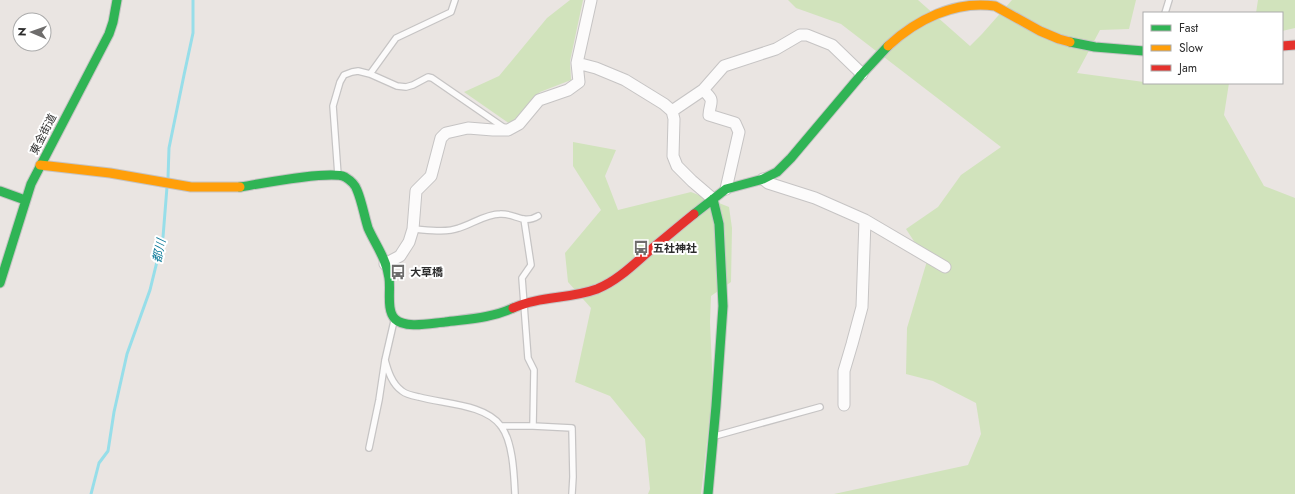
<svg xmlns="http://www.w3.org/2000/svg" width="1295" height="494" font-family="Jost,'Noto Sans JP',sans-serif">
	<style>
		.green { fill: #d1e3bc }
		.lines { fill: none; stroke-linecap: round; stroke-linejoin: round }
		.stream { stroke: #97dee9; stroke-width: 3 }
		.lane-casing { stroke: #c6c4c4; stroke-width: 8 }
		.street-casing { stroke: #c6c4c4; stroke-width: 13 }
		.fast-casing { stroke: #c6c4c4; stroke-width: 11 }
		.slow-casing { stroke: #c6c4c4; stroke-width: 11 }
		.jam-casing { stroke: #c6c4c4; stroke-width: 11 }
		.lane { stroke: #fcfbfb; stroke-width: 5.5 }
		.street { stroke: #fcfbfb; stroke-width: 11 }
		.fast { stroke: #30b455; stroke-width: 9 }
		.slow { stroke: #ff9f0a; stroke-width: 9 }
		.jam { stroke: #e5322d; stroke-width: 9 }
		.labels { text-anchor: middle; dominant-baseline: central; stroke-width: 4; stroke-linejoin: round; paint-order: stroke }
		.street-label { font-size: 11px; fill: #2c2c2c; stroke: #fff }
		.poi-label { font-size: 11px; font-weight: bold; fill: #2c2c2c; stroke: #fff; text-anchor: start }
		.water-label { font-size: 12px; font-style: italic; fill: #107c9b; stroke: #fff }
	</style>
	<rect width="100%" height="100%" fill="#eae5e2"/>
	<path class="green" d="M570,0H583L570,61L571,80L540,92L510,124L464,92L499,76L547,18Z
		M788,0H918L970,46L982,34L1012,0H1136L1129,29L1100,30L1077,73L1144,82V83H1229L1224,115L1264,186L1295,198V494H834L968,465L981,434L976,403L933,381L906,374L907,328L927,261L906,229L938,207L961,175L1001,147L841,24L796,8Z
		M1258,0H1295V28L1282,31V13H1256Z
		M573,142L616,150L605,176L618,210L691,192L729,207L732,228L731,282L711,296L710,322L713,390L701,494H648L650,489L645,439L610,396L575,382L591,308L568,282L565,253L601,210L573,166Z"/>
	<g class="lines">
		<path class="stream" d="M168,178L169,148L184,75L193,33V0
			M91,494L99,463L108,451L114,412L127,354L150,290L163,237L167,187"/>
		<defs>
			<path id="lane" d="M1165,13L1169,0
				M370,74L396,38L451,12L455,0
				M338,175L333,106L340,82L344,75L352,72L358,71L370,74L397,86L406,87L413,85L428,77L432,78L506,129
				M524,219L531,265L522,278L528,358L534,370L533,426
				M413,229C428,230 445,233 459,228C472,224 486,214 500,214C515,213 523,225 538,216
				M385,360C388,371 392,384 402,391C407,395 414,396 419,397C444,404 485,404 501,426C513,442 514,474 515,494
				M501,426H533L572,428L573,477L572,494
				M715,436L820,407
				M369,448L379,400L385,360L394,321"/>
			<path id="street" d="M577,63L596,68L625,80L664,104L672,111L674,119L673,156L677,166L692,181L713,199
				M703,90C716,102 710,100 709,115L735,123L739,132L726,189
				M672,111L703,90L724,66L776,49L800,35H807L832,45L862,74
				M763,179L768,183L815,198L865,220L945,267
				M385,264L400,256L409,242L413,229L416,191L431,176L441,138L446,133L468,128L493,130H508L519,124L539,100L568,90L579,82L577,63L591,0
				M844,405V371L852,344L862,307L865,220"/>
			<path id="fast" d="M1070,42L1095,47L1144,51
				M240,187C259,184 331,170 345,177C350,180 355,184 357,190C362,202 364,215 368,228C375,244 387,260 389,278C391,290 386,310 395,319C405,329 432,323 445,322C468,319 492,318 513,308
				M0,191L25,200
				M694,214L726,189L763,179L777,172L791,158L861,75L888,46
				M0,283L31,184L109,34L113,22L117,0
				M708,494L716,406L723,306L719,224L713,199"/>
			<path id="slow" d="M888,46C916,20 955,0 995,6L1040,31L1059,39L1070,42
				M40,165L110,173L191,187H240"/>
			<path id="jam" d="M1282,46L1295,45
				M513,308C539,296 570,299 597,289C617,281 633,265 649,251C664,239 679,226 694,214"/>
		</defs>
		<use href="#lane" class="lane-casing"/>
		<use href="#street" class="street-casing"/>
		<use href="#fast" class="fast-casing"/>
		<use href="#slow" class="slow-casing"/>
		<use href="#jam" class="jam-casing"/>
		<use href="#lane" class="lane"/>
		<use href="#street" class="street"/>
		<use href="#fast" class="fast"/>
		<use href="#slow" class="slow"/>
		<use href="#jam" class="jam"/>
	</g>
	<defs>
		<symbol id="bus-bare" viewBox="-9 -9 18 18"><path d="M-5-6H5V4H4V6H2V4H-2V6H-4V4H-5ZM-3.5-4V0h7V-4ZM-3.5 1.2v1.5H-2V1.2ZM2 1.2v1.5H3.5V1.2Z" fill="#6e6d6c" stroke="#fff" stroke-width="2.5" paint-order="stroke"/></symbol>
	</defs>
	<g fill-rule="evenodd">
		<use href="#bus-bare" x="630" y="237" width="22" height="22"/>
		<use href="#bus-bare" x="387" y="261" width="22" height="22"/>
	</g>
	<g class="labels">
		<g class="street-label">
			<text transform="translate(43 134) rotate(-63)">東金街道</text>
		</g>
		<g class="poi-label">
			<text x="653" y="248">五社神社</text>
			<text x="410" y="272">大草橋</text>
		</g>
		<g class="water-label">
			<text transform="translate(159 251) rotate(-78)">都川</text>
		</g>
	</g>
	<rect x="1143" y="12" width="140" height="72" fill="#ffffff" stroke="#ababab"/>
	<rect x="1151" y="25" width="20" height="6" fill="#30b455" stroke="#ababab"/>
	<text x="1179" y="32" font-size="12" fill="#2c2c2c">Fast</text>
	<rect x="1151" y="45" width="20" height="6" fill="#ff9f0a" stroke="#ababab"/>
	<text x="1179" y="52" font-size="12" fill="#2c2c2c">Slow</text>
	<rect x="1151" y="65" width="20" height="6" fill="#e5322d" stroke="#ababab"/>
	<text x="1179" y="72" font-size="12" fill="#2c2c2c">Jam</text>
	<g transform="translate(32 32) rotate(272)"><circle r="19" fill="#ffffff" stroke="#ababab"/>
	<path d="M0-3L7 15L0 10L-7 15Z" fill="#6e6d6c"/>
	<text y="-6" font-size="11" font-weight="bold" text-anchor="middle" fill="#2c2c2c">N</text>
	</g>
</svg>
